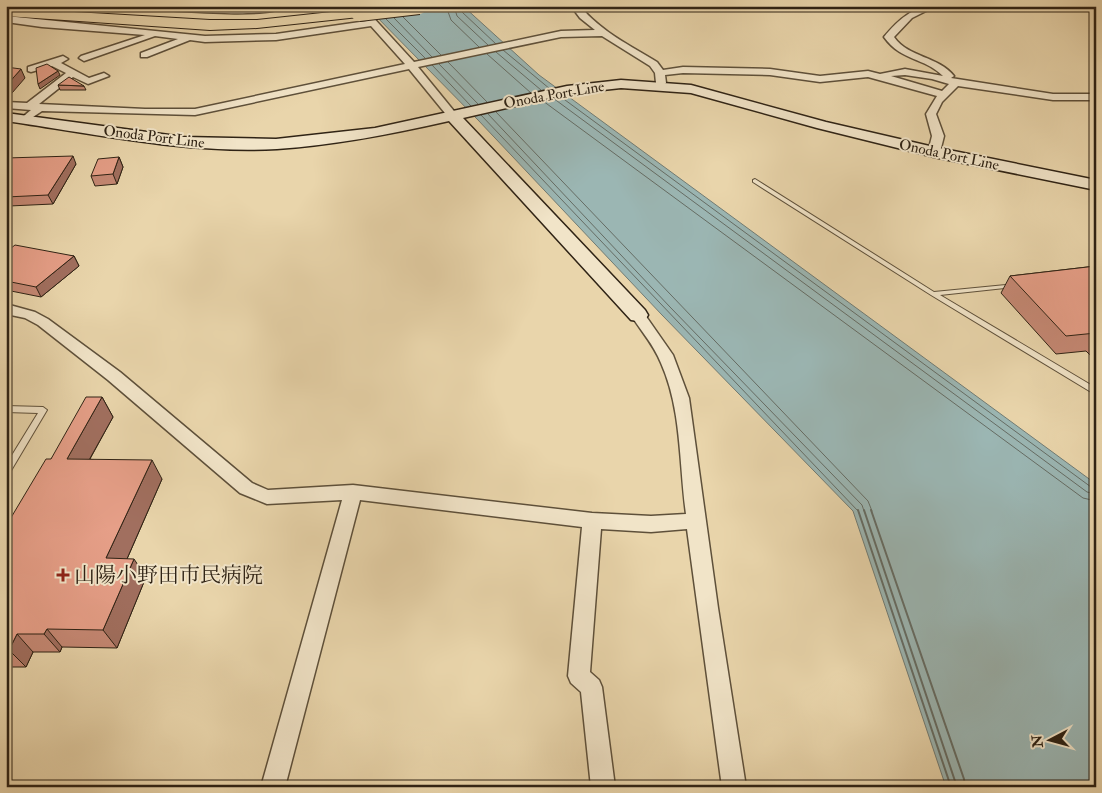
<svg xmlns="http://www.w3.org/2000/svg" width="1102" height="793" font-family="'IM FELL Double Pica','Noto Serif JP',serif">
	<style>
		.water { fill: #9bb6b3; stroke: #707b74 }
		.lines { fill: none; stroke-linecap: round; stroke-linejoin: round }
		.shore-far1 { stroke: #656c64; stroke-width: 1 }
		.shore { stroke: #656c64; stroke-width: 2 }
		.lane-casing { stroke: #5e503a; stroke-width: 2 }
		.street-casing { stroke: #5e503a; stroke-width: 3 }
		.secondary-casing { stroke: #2f2315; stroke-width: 3 }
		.highway-casing { stroke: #2f2315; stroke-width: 2 }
		.lane { fill: #f1e4c8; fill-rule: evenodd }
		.street { fill: #f1e4c8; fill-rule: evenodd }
		.secondary { fill: #f1e4c8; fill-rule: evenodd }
		.highway { fill: #e9d5ab; fill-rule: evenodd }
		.highway-bridge-casing { stroke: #2f2315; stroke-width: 18; stroke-linecap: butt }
		.highway-bridge { stroke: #e9d5ab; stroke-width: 16 }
		.wall { fill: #c68975; stroke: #2f2315 }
		.shaded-wall { fill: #a16f5f; stroke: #2f2315 }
		.building { fill: #e69f88; stroke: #2f2315 }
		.poi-dot { fill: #8f2418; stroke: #f1e4c8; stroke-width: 2 }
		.labels { text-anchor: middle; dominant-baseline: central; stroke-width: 4; stroke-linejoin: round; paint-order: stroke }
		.far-street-label { font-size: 15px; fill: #2f2315; stroke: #f1e4c8 }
		.near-poi-label { font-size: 21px; fill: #2f2315; stroke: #f1e4c8; text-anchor: start }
	</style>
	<rect width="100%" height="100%" fill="#e9d5ab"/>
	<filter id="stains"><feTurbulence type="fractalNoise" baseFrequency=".004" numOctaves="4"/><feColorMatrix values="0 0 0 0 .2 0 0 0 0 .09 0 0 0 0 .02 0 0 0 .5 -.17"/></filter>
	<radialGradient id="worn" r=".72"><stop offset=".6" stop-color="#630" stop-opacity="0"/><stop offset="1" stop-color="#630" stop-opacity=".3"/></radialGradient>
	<path class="water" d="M366,6H463L539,75L1096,484V787H946L853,511L662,315L478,120Z"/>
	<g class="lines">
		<path class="shore-far1" d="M446,6L451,20L479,47
			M454,6L457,16L488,45
			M460,6L462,12L496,44
			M403,17L441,55
			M394,18L432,57
			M386,19L425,58
			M503,50L550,89
			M496,52L541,90
			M487,54L531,93
			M448,62L487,102
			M439,64L478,104
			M432,65L471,106
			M561,97L1091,487L1096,488
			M553,98L1087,492L1096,494
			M543,101L1083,498L1096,501
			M496,112L868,501L872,511
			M488,114L670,307L862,505L864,511
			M481,115L858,511"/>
		<path class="shore" d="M858,510L951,787
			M864,510L957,787
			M871,510L964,779L965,787"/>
		<defs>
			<path id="lane" d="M755,179L934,292L1016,284L1017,285L1016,286L1014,287L940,295L1096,388V395L931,295L753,182V180Z
				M6,406L43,407L47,410L9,474L6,475V465L38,413L6,412Z"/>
			<path id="street" d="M144,6H283V7C269,19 172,10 148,9Z
				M571,6H580C600,31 631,46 657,62L663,70L683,67L770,69L820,76L868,71L880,74L905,69L943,76C924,57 902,62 884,37C898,20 913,6 936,6L912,18L894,37C909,58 938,56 954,76L951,78L1053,94H1096V100H1053L958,86L942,102L936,114L944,136L940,152L934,155L928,152L932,136L926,114L937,96L868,77L820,82L770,75L683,73L665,75L666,83L661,86L656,83L655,73L650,66L602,36L561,37L418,67L458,116L453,119L449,118L409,69L195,115L42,111L24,123L19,120L31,110L6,108V102L27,103L66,73L52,66L31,72L28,71V67L63,56L68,59L61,63L89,78L104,73L109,76L88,84L73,77L39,104L145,109H195L405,64L371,26L276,40L205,42L190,40L147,57H141V53L178,39L155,36L84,61L79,58L81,56L145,35L42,27L6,22V16L205,36L276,34L367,21L362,15L366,12L369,13L414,62L561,31L595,30L580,18ZM905,75L932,79L949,84L942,91L891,76Z
				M6,304L35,312L48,319L120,372L252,483L268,490L353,485L592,513L651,516L686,514C679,464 682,410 661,363C654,345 641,331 631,315L633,312H643L673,355L689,398L718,608L746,787H722L687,529L651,532L601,529L590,672L599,680L602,687L615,787H591L581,692L571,683L568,676L582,527L360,500L285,787H261L342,500L267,504L240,493L108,380L38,325L25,318L6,314Z"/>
			<path id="secondary" d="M621,80L691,85L826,122L934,147L1096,180V190L934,157L817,128L691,93L621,88L567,94L463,118L645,310L648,315L645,320L638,321L631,320L449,121C392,134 336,145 277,149C187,154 96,134 6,121V113L184,137L276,139L375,128L567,86Z"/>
			<path id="highway" d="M6,8L210,20H257L359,9L364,10L366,13L364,16L359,17L257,28L210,30L6,16Z"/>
		</defs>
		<use href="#lane" class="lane-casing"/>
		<use href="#street" class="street-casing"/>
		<use href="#secondary" class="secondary-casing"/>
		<use href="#highway" class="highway-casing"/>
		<use href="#lane" class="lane"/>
		<use href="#street" class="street"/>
		<use href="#secondary" class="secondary"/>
		<use href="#highway" class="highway"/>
		<defs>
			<path id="highway-bridge" d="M359,13L419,6"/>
		</defs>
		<use href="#highway-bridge" class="highway-bridge-casing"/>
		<use href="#highway-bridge" class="highway-bridge"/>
	</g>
	<path class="wall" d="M58,85L84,86L86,90H60Z
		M119,157L123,167L117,184L95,186L91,176Z
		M6,158L76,164L53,204L9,206L6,211Z
		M6,252L74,256L79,266L41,297L6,290Z
		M1096,266V361L1086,351L1056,354L1001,293L1010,276Z
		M102,397L113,417L90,459L162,479L127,559L146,577L117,648L62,647L60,652H33L26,667H6V526L51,459Z"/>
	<path class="shaded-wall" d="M295,6H306L295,8Z
		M21,69L25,78L6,100V86Z
		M58,71L60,75L40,89L38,84Z
		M73,156L76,164L53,204L48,195Z
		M119,157L123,167L117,184L113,174Z
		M6,201L9,206L6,211Z
		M74,256L79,266L41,297L36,287Z
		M102,397L113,417L79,478L67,459Z
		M152,460L162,479L119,577L106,558Z
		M134,559L146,577L117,648L103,630Z
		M47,629L62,647L60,652L44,634Z
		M17,634L33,652L26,667L9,650Z"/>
	<path class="building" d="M47,64L58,71L38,84L36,68Z
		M6,67L21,69L6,86Z
		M69,77L84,86L58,85Z
		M73,156L48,195L6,197V158Z
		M119,157L113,174L91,176L98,159Z
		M15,245L74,256L36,287L6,281V252Z
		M1096,266V333L1066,336L1010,276Z
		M86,397H102L67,459L152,460L106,558L134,559L103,630L47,629L44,634H17L9,650H6V526L46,459H51Z"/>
	<path class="poi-dot" d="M60.5 567.5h5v5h5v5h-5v5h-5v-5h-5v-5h5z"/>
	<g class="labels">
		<g class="far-street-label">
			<text transform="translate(554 95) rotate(-10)">Onoda Port Line</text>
			<text transform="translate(154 137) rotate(7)">Onoda Port Line</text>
			<text transform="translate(949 155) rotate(12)">Onoda Port Line</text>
		</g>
		<g class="near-poi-label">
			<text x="74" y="575">山陽小野田市民病院</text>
		</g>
	</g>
	<rect width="1102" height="793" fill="none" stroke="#e9d5ab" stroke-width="25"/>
	<rect x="8" y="8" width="1087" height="778" fill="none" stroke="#2f2315" stroke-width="2.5"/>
	<rect x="12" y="12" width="1077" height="768" fill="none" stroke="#2f2315"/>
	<g transform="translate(1050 740) rotate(264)" stroke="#f1e4c8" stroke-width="4" paint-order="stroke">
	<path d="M0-4L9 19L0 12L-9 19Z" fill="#2f2315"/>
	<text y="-8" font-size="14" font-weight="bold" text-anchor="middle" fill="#2f2315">N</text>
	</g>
	<rect width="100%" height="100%" filter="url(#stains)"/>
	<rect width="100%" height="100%" fill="url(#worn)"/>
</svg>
